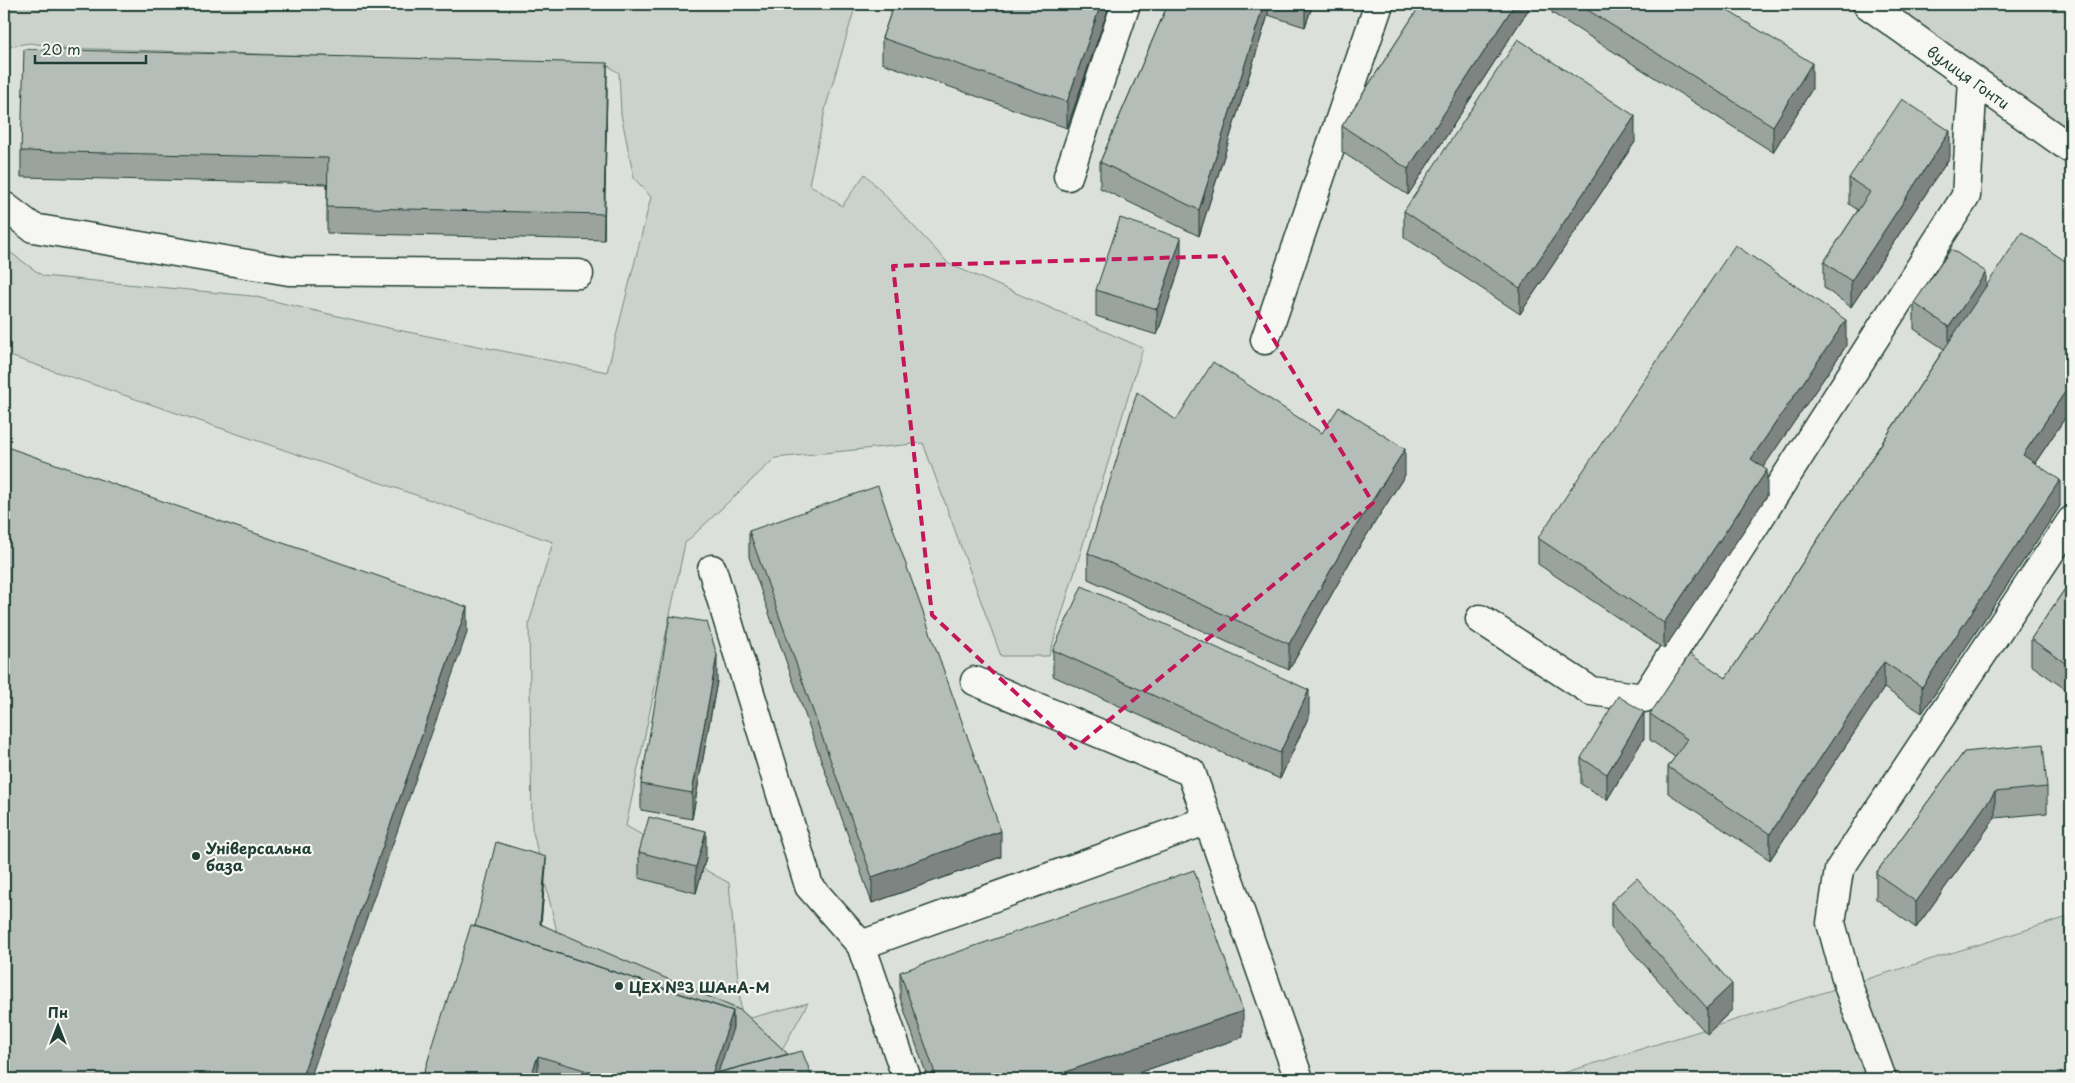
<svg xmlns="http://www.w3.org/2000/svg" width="2075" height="1083" font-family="'Playpen Sans',sans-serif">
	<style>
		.built { fill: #dce0db }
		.green { fill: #cbd2cc; stroke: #758880 }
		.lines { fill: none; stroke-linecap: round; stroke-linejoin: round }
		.minor-casing { stroke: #1f3d34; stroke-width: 31 }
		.minor { stroke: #f6f6f2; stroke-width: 28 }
		.wall { fill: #9ba39e; stroke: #1f3d34 }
		.shaded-wall { fill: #7e8481; stroke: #1f3d34 }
		.building { fill: #b4bdb8; stroke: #1f3d34 }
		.marked { fill: none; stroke: #c2185b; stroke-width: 4; stroke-dasharray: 10 6; stroke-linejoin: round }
		.poi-dot { fill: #1f3d34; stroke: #f6f6f2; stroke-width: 2 }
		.labels { text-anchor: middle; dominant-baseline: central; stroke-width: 4.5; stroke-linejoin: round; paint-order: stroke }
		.street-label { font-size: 15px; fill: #1f3d34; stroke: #f6f6f2 }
		.poi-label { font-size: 15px; font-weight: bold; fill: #1f3d34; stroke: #f6f6f2; text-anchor: start }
	</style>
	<rect width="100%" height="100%" fill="#edefea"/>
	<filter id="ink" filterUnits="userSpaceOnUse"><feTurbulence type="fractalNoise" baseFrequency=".02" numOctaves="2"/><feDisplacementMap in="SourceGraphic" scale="10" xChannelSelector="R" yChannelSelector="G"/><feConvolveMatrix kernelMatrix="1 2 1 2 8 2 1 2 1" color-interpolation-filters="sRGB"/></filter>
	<g filter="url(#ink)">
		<path class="built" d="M4,4H1867L2071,149V916L1544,1079H4Z"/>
		<path class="green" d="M4,4H856L826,106L809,184L842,206L865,174L949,264L1143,348L1049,656H1001L923,443L775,458L685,543L626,826L729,883L742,1020L808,1003L780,1053L557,932L532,828L529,623L553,542L4,354V248L43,276L252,296L393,329L607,372L651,197L634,178L621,114L619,73L607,65L65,48L30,43L4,47Z
			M1867,4H2071V149Z
			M2071,916V1079H1544Z"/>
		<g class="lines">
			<defs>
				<g id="minor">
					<path id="s1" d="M1867,4L2071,149"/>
					<path d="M1068,176L1126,4"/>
					<path d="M4,206L33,228L289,271L579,274"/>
					<path d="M1265,340L1379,4"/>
					<path d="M712,569L809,886L861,945L907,1079"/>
					<path d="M1480,619L1591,691L1644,698L1966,196L1973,80"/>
					<path d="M975,681L1191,772L1299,1079"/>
					<path d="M861,945L1208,820"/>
					<path d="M1882,1079L1848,985L1831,923L1839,870L2071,521"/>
				</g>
			</defs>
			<use href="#minor" class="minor-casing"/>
			<use href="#minor" class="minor"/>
		</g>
		<path class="wall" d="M894,4H1110L1067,128L882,63V38Z
			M1168,4H1313L1305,27L1268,15L1199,236L1100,188V162Z
			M1421,4H1532L1408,195L1342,152V126Z
			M1552,4H1717L1812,89L1773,152L1552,13Z
			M607,89L604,240L327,233V184L21,177V151Z
			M1635,142L1520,314L1404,237V211Z
			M1950,157L1851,307L1824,288V262L1858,210L1849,204V178Z
			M1181,264L1157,335L1096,316V290Z
			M1986,287L2071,409L2035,463L2060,506L1922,713L1884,688L1770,860L1668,793V767L1675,757L1650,740V714L1726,678L1944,349L1914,329V303Z
			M1846,346L1763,467L1767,496L1664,649L1538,564V538Z
			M1176,420L1322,433L1405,475L1351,560L1289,670L1088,579V553Z
			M749,531L1001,857L872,903L749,557Z
			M2071,580V693L2031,665V639Z
			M1053,650L1309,716L1280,779L1053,676Z
			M717,681L692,819L641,810V784Z
			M1644,738L1607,800L1581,784V758Z
			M1964,752L2047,787V813L1995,818L1916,928L1876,899V873Z
			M639,852L706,857L696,893L639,878Z
			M546,866L541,924L813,1079H422L475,926Z
			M1611,902L1732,1010L1707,1034L1611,928Z
			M900,972L1243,1037L1120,1079H928L900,998Z"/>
		<path class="shaded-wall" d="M1101,4H1110L1067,128V102Z
			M1264,4H1268V15L1199,236V210Z
			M1305,4H1313L1305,27Z
			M1515,4H1532L1408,195V169Z
			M607,63V89L604,240V214Z
			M1812,63V89L1773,152V126Z
			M1635,116V142L1520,314V288Z
			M1950,131V157L1851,307V281Z
			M1181,238V264L1157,335V309Z
			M1986,272V298L1949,353V327Z
			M1846,320V346L1751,485V459Z
			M2071,383V409L2023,481V455Z
			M1405,449V475L1351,560L1289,670V644L1351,534Z
			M1767,470V496L1664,649V623Z
			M2060,480V506L1922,713V687Z
			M467,607V633L310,1079H301Z
			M717,655V681L692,819V793Z
			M1884,662V688L1770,860V834Z
			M1309,690V716L1280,779V753Z
			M1644,712V738L1607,800V774Z
			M1995,792V818L1916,928V902Z
			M706,831V857L696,893V867Z
			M1001,831V857L872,903V877Z
			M546,857V866L540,933V924Z
			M1732,984V1010L1707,1034V1008Z
			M733,1011V1037L719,1079L712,1074Z
			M1243,1011V1037L1120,1079H1045Z
			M538,1056V1079H530Z"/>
		<path class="building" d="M894,4H1101L1067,102L882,38Z
			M1168,4H1264L1199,210L1100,162Z
			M1421,4H1515L1408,169L1342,126Z
			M1578,4H1717L1812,63L1773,126Z
			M1518,39L1635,116L1520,288L1404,211Z
			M24,49L607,63L604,214L327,207L328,158L21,151Z
			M1902,99L1950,131L1851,281L1824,262L1870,192L1849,178Z
			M1120,218L1181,238L1157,309L1096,290Z
			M2022,232L2071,265V383L2023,455L2060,480L1922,687L1884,662L1770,834L1668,767L1687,739L1650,714L1690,654L1726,678Z
			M1735,245L1846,320L1751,459L1767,470L1664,623L1538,538Z
			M1951,249L1986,272L1949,327L1914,303Z
			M1213,362L1322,433L1339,407L1405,449L1351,534L1289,644L1088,553L1137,392L1176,420Z
			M4,446L467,607L301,1079H4Z
			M878,486L1001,831L872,877L749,531Z
			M2071,580V667L2031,639Z
			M1082,586L1309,690L1280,753L1053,650Z
			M670,616L707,622L717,655L692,793L641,784Z
			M1618,696L1644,712L1607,774L1581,758Z
			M2043,744L2047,787L1995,792L1916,902L1876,873L1964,752Z
			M649,817L706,831L696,867L639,852Z
			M496,842L546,857L540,924L742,1011L788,1054L718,1073L733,1028V1011L475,926Z
			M1194,870L1243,1011L1045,1079H937L900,972Z
			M1637,878L1732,984L1707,1008L1611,902Z
			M471,925L733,1011L712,1074L802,1051L813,1079H614L538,1056L530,1079H422Z"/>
	</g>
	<path class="marked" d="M1223,256L1373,503L1075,748L932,615L893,266Z"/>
	<g class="poi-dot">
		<circle cx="196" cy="856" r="5"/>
		<circle cx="619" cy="986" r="5"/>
	</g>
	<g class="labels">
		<g class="street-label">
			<text stroke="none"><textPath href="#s1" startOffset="125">вулиця Гонти</textPath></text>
		</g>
		<g class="poi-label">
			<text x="206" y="847">Універсальна<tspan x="206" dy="17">база</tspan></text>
			<text x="629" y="986">ЦЕХ №3 ШАнА-М</text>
		</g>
	</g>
	<rect width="2075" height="1083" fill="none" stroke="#f6f6f2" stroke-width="20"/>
	<rect x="10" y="10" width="2055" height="1063" fill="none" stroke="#1f3d34" stroke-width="2" filter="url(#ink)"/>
	<g transform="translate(58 1026)" stroke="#f6f6f2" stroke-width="4" paint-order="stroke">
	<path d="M0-4L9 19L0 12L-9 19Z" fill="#1f3d34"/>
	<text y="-8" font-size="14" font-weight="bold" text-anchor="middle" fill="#1f3d34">Пн</text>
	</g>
	<path d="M35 55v8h111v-8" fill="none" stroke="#1f3d34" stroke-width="2.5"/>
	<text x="42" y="55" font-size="15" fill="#1f3d34" stroke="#f6f6f2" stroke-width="4" paint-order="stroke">20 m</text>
</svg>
